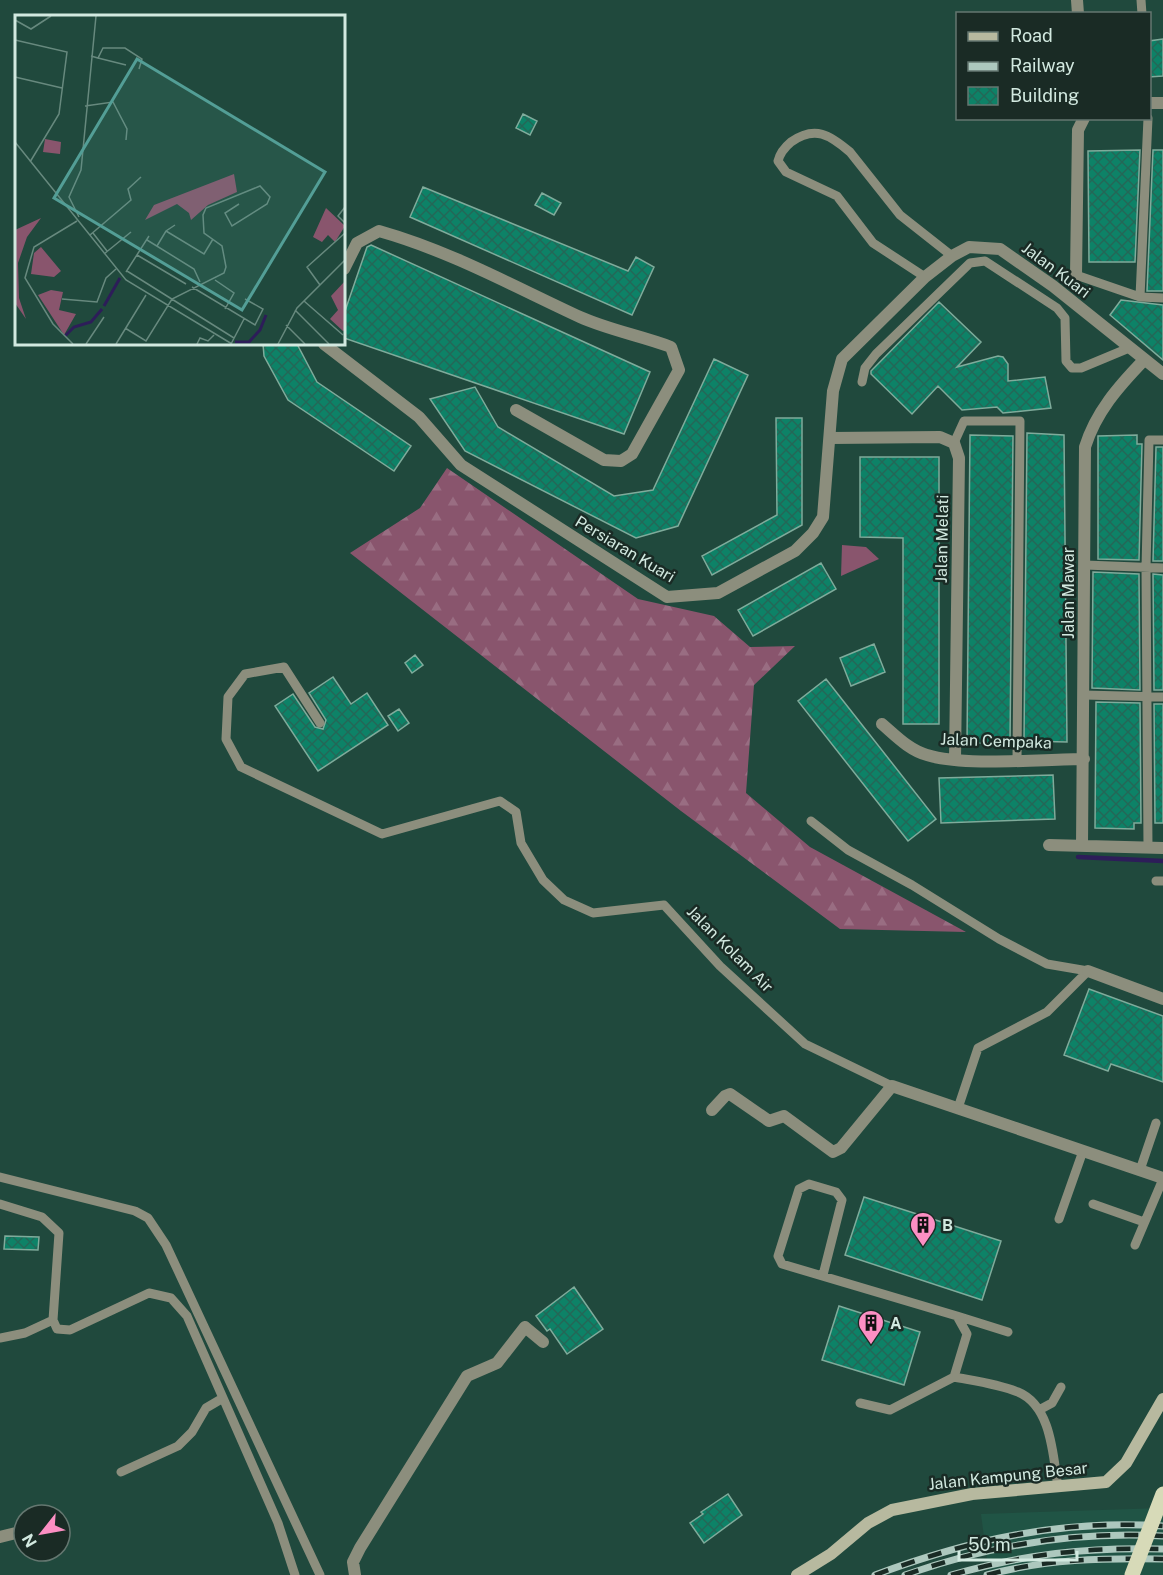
<svg xmlns="http://www.w3.org/2000/svg" width="1163" height="1575" font-family="'Public Sans',sans-serif">
	<style>
		.built { fill: #205445 }
		.green { fill: #89556d }
		.forest { fill: url(#forest-firs) }
		.lines { fill: none; stroke-linecap: round; stroke-linejoin: round }
		.stream { stroke: #2d1d59; stroke-width: 4.5 }
		.building { fill: url(#building-cross-hatch); stroke: #7fab9b; stroke-width: 1.5 }
		.lane { stroke: #8c8e7d; stroke-width: 9 }
		.street { stroke: #8c8e7d; stroke-width: 12 }
		.secondary { stroke: #b7b99f; stroke-width: 12 }
		.rail-casing { stroke: #adc8be; stroke-width: 7 }
		.rail { stroke: #1a2b25; stroke-width: 4.5; stroke-dasharray: 14; stroke-linecap: butt }
		.primary-bridge { stroke: #d7dab8; stroke-width: 15 }
		.labels { text-anchor: middle; dominant-baseline: central; stroke-width: 5; stroke-linejoin: round; paint-order: stroke }
		.street-label { font-size: 16px; fill: #d2e9e0; stroke: #1a2b25 }
		.poi-label { font-size: 16px; font-weight: bold; fill: #d2e9e0; stroke: #1a2b25; text-anchor: start }
		.inset-river { fill: none; stroke: #2d1d59; stroke-width: 3 }
		.inset-road { fill: none; stroke: #67897e; stroke-width: 1.5 }
		.view { fill: #539e96; fill-opacity: 0.15; stroke: #539e96; stroke-width: 3 }
		.inset-edge { fill: none; stroke: #d2e9e0; stroke-width: 3 }
	</style>
	<defs>
		<pattern id="forest-firs" width="22" height="20" patternUnits="userSpaceOnUse" patternTransform="scale(1.5)"><rect width="22" height="20" fill="#89556d"/><path d="M5 1l3.5 6h-7zM16 11l3.5 6h-7z" fill="#996d82"/></pattern>
		<pattern id="building-cross-hatch" width="8" height="8" patternUnits="userSpaceOnUse" patternTransform="scale(1.5)"><rect width="8" height="8" fill="#0d8267"/><path d="M0 0l8 8M0 8l8-8" fill="none" stroke="#246757"/></pattern>
	</defs>
	<rect width="100%" height="100%" fill="#20493d"/>
	<path class="built" d="M1163,1508V1575H989L981,1514Z"/>
	<path class="green" d="M842,545L866,547L879,559L841,576Z"/>
	<path class="forest" d="M447,468L638,599L714,616L750,647L795,646L754,685L746,793L810,847L966,932L840,929L681,811L350,553L420,508Z"/>
	<g class="lines">
		<path class="stream" d="M1078,857L1163,861"/>
	</g>
	<path class="building" d="M1163,39V76L1149,77V41Z
		M523,114L537,121L530,135L516,128Z
		M1140,150L1135,262H1089L1088,151Z
		M1153,150H1163V291H1147Z
		M423,187L628,271L636,257L654,267L632,315L410,217Z
		M542,193L561,203L554,215L535,205Z
		M371,245L650,372L624,434L344,338V314L367,247Z
		M1121,300L1163,305V360L1110,315Z
		M939,302L981,342L957,367L998,356L1003,357L1008,364V381L1045,377L1051,408L1003,413L997,407L962,410L938,386L912,414L871,374V371Z
		M263,344H297L317,382L411,446L394,471L288,400L264,356Z
		M714,359L748,375L678,526L636,538L465,451L430,399L475,387L498,427L614,496L653,490Z
		M776,418H802V525L712,575L702,556L777,515Z
		M1027,433L1064,435L1067,742L1024,741Z
		M970,435L1013,436L1010,743H967Z
		M1137,435V444H1142L1139,560L1098,559V436Z
		M1156,447H1163V561H1153Z
		M860,457H939V724H903V538L860,537Z
		M821,563L836,589L753,636L738,610Z
		M1093,572L1139,574L1140,690L1092,688Z
		M1153,574L1163,575V690H1154Z
		M874,644L885,672L851,686L840,658Z
		M415,655L423,665L412,673L405,663Z
		M333,677L351,704L367,693L388,725L318,771L275,706L293,694L315,727L323,729L326,720L309,693Z
		M826,679L936,819L908,841L798,701Z
		M1096,702L1140,703L1141,823H1134V829L1095,828Z
		M1154,704H1163V823H1155Z
		M399,709L409,723L398,731L388,716Z
		M1053,775L1055,819L941,823L939,778Z
		M1089,989L1163,1016V1082L1111,1064L1108,1071L1064,1055Z
		M864,1197L1001,1241L982,1300L845,1255Z
		M5,1236L39,1237L38,1250L4,1249Z
		M574,1287L603,1329L567,1354L550,1329L547,1331L536,1316Z
		M839,1306L920,1332L904,1385L822,1360Z
		M728,1494L742,1515L704,1543L690,1523L703,1514L701,1512Z"/>
	<g class="lines">
		<path class="lane" d="M1141,0L1142,14
			M1076,275L1140,297L1163,298
			M925,277L873,243L837,196L786,172L778,161C780,153 785,147 791,142C815,125 830,135 850,152L900,215L952,256
			M1140,297L1148,118
			M862,382L865,368L876,354L970,263L985,261L1057,308L1065,318L1066,361L1072,368H1081L1129,348
			M954,443L964,421H1020L1017,760
			M1085,565L1163,568
			M1084,695L1163,697
			M320,723L284,667L245,674L228,697L226,739L241,767L382,834L500,801L516,812L521,843L543,880L564,900L593,913L664,905L720,966L805,1044L892,1086
			M811,821L848,850L912,885L999,939L1047,964L1088,971
			M1148,847L1146,568L1149,440H1163
			M1156,881H1163
			M958,1108L978,1048L1047,1012L1088,971
			M1140,1170L1156,1123
			M0,1177L135,1211L148,1218L166,1245L320,1575
			M0,1204L42,1217L59,1233L53,1320L57,1329L70,1330L149,1293L171,1298L187,1316L278,1523L295,1575
			M1093,1204L1144,1222
			M1059,1219L1083,1151
			M1135,1245L1163,1179
			M823,1275L842,1200L836,1192L809,1184L799,1189L778,1256L782,1264L957,1316L967,1334L954,1377
			M957,1316L1008,1332
			M0,1338L25,1333L53,1320
			M860,1403L890,1410L954,1377C975,1381 998,1384 1018,1392C1052,1406 1053,1457 1058,1487
			M1039,1410L1052,1403L1061,1387
			M121,1472L178,1446L192,1432L206,1408L223,1398"/>
		<path class="street" d="M1077,0L1078,14
			M1150,103H1163
			M344,269L357,243L379,231C450,251 513,286 580,317C609,330 642,336 671,347L679,370L632,454L621,461L604,460L516,410
			M1076,275L1078,130L1084,118
			M324,344L419,417L461,465L667,597L718,593L795,551L813,533L823,517L833,391L842,359L925,277L952,256L969,247L1000,249L1053,286L1163,374
			M831,438L940,437L954,443L959,458L955,760
			M882,724C896,736 909,750 927,755C965,767 1042,759 1084,759
			M1049,845L1163,848
			M1082,846L1085,447C1096,412 1118,387 1144,360
			M1088,971L1163,999
			M712,1110L725,1096L730,1094L769,1121L784,1116L833,1152L841,1148L892,1086L1163,1178
			M0,1537L24,1531
			M355,1575L353,1562L360,1548L467,1376L497,1363L525,1327L543,1342"/>
		<path class="secondary" d="M797,1575L831,1554L868,1523L892,1510L972,1494L1106,1482L1126,1463L1163,1399"/>
		<defs>
			<path id="rail" d="M875,1575C969,1540 1062,1519 1163,1526
				M905,1575C990,1545 1073,1531 1163,1536
				M951,1575C1026,1554 1085,1547 1163,1549
				M987,1575C1046,1559 1103,1558 1163,1559"/>
		</defs>
		<use href="#rail" class="rail-casing"/>
		<use href="#rail" class="rail"/>
		<path class="primary-bridge" d="M1132,1575L1163,1494"/>
	</g>
	<defs>
		<symbol id="building-pin" viewBox="-11 -11 22 30"><path d="M0 17L-7.5 6A9.5 9.5 0 1 1 7.5 6Z" fill="#fc8fc3" stroke="#1a2b25"/><path d="M-4-6H4V6H1V3H-1V6H-4ZM-2.5-4.3h1.7v1.8h-1.7ZM.8-4.3h1.7v1.8H.8ZM-2.5-1h1.7V.8h-1.7ZM.8-1h1.7V.8H.8Z" fill="#111"/></symbol>
	</defs>
	<g fill-rule="evenodd">
		<use href="#building-pin" x="908" y="1210" width="30" height="40"/>
		<use href="#building-pin" x="856" y="1308" width="30" height="40"/>
	</g>
	<g class="labels">
		<g class="street-label">
			<text transform="translate(1056 270) rotate(37)">Jalan Kuari</text>
			<text transform="translate(942 539) rotate(-89)">Jalan Melati</text>
			<text transform="translate(625 549) rotate(31)">Persiaran Kuari</text>
			<text transform="translate(1068 593) rotate(-90)">Jalan Mawar</text>
			<text transform="translate(996 741) rotate(2)">Jalan Cempaka</text>
			<text transform="translate(730 949) rotate(45)">Jalan Kolam Air</text>
			<text transform="translate(1008 1476) rotate(-6)">Jalan Kampung Besar</text>
		</g>
		<g class="poi-label">
			<text x="942" y="1225">B</text>
			<text x="890" y="1323">A</text>
		</g>
	</g>
	<g transform="translate(15 15)">
		<rect width="330" height="330" fill="#20493d"/>
		<path d="M30,124L46,127L45,139L28,137ZM311,193L330,211L320,227L313,220L307,227L298,222ZM26,203L12,222L3,248L4,283L11,304L0,288V215ZM26,232L46,256L39,262L16,259L19,238Z" fill="#89556d"/>
		<path d="M219,159L222,177L193,190L176,205L174,198L162,189L130,205L139,190ZM36,275L48,277L44,295L61,299L49,320L23,280Z" fill="#89556d"/>
		<path d="M330,266V315L328,316L315,304L323,295L316,281Z" fill="#89556d"/>
		<path class="inset-river" d="M89,291L105,263M50,321L59,312L76,307L87,294M220,327H234L245,315L251,300"/>
		<path class="inset-road" d="M0,5L16,14L36,1M0,25L52,37L44,99L15,147M76,41L83,43L88,33H110L127,44L124,54M83,43L111,50M0,62L47,73M70,91L98,87L112,114L111,125M0,127L111,265L217,329M330,192L323,201L330,208M64,202L54,182L66,155L81,1M151,216L189,239L198,224M78,218L92,236M75,220L116,185L113,174L126,162M132,225L179,254L185,267M142,231L151,216L160,210M89,239L116,217M122,240L171,269M112,256L219,323M111,257L134,221M200,265L219,278L210,294M305,270L292,252L330,218M177,272L240,310L248,294L230,284M47,284L82,287L91,263L101,254M289,286L328,320M280,295L314,329M271,310L290,329M110,313L131,326L157,284L209,258L211,252L207,231L189,218L188,200L191,193L245,171L255,182L252,189L217,211L210,198L224,189M58,329L38,309L10,263L19,232L62,206M71,329L89,302M101,329L131,280M182,329L185,323L193,326L199,320M216,329L229,304M263,329L282,293L330,245"/>
		<path class="view" d="M122,44L310,157L227,295L39,183Z"/>
		<rect width="330" height="330" class="inset-edge"/>
	</g>
	<rect x="956" y="12" width="195" height="108" fill="#1a2b25" stroke="#647770" stroke-width="1.5"/>
	<rect x="968" y="32" width="30" height="9" fill="#b7b99f" stroke="#647770" stroke-width="1.5"/>
	<text x="1010" y="42" font-size="18" fill="#d2e9e0">Road</text>
	<rect x="968" y="62" width="30" height="9" fill="#adc8be" stroke="#647770" stroke-width="1.5"/>
	<text x="1010" y="72" font-size="18" fill="#d2e9e0">Railway</text>
	<rect x="968" y="87" width="30" height="18" fill="url(#building-cross-hatch)" stroke="#647770" stroke-width="1.5"/>
	<text x="1010" y="102" font-size="18" fill="#d2e9e0">Building</text>
	<g transform="translate(42 1533) rotate(239)"><circle r="28" fill="#1a2b25" stroke="#647770" stroke-width="1.5"/>
	<path d="M0-4.5L10 22L0 15L-10 22Z" fill="#fc8fc3"/>
	<text y="-9" font-size="16" font-weight="bold" text-anchor="middle" fill="#d2e9e0">N</text>
	</g>
	<path d="M959 1551v9h118v-9" fill="none" stroke="#d2e9e0" stroke-width="3"/>
	<text x="968" y="1551" font-size="18" fill="#d2e9e0" stroke="#1a2b25" stroke-width="4.5" paint-order="stroke">50 m</text>
</svg>
